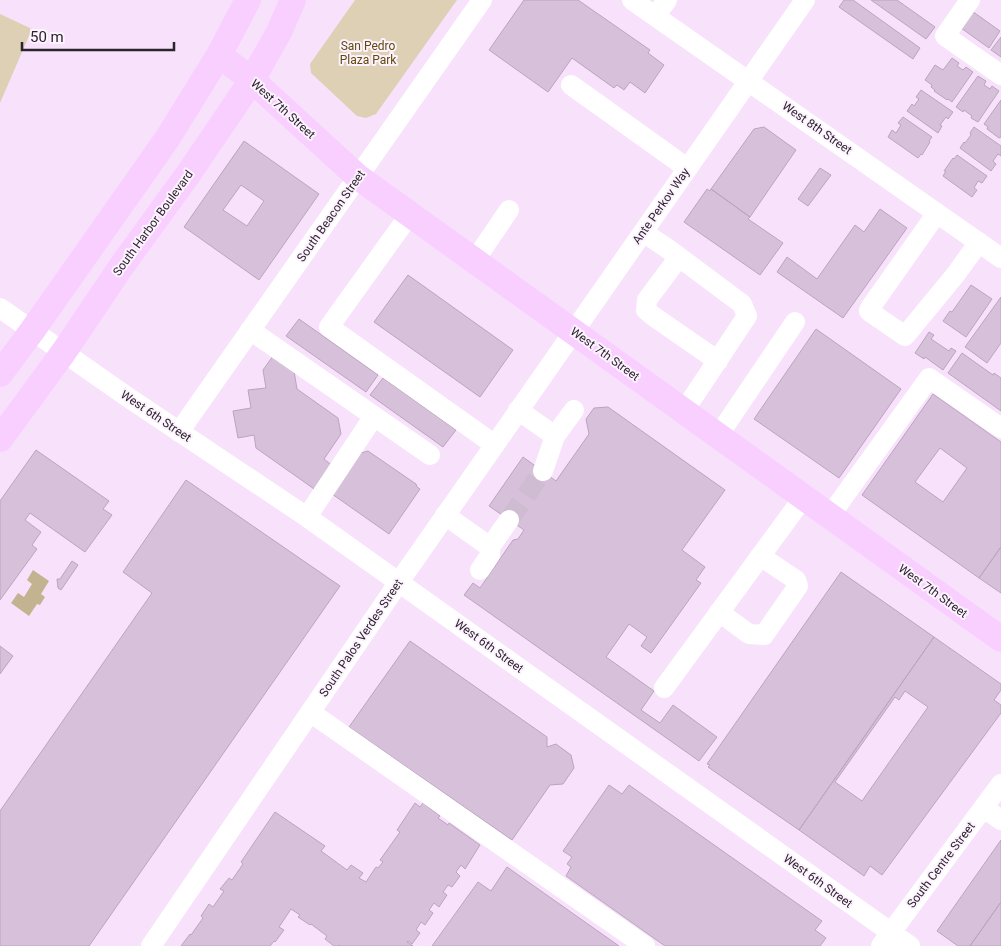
<svg xmlns="http://www.w3.org/2000/svg" width="1001" height="946" font-family="Roboto,sans-serif">
	<style>
		.green { fill: #ddd0b5 }
		.water { fill: #c4b390 }
		.building { fill: #d7c1da; stroke: #bba5be; fill-rule: evenodd }
		.lines { fill: none; stroke-linecap: round; stroke-linejoin: round }
		.minor-tunnel { stroke: #cfbbd2; stroke-width: 20; stroke-dasharray: 20 10; stroke-linecap: butt }
		.minor { stroke: #fff; stroke-width: 20 }
		.major { stroke: #f8cffe; stroke-width: 26 }
		.labels { text-anchor: middle; dominant-baseline: central; stroke-width: 4; stroke-linejoin: round; paint-order: stroke }
		.park-label { font-size: 12px; fill: #62490c; stroke: #fdf3fe }
		.street-label { font-size: 12px; fill: #2b232d; stroke: #fdf3fe }
	</style>
	<rect width="100%" height="100%" fill="#f8e1fb"/>
	<path class="green" d="M355,0H457L376,114L366,118L357,116L311,73L310,64Z
		M0,14L32,29L0,103Z"/>
	<path class="water" d="M33,570L49,581L41,594L45,597L40,605L37,604L29,616L11,603L18,593L24,597L32,584L27,580Z"/>
	<path class="building" d="M524,0H578L650,50L648,53L664,65L645,93L630,82L624,90L617,85L614,88L572,58L548,92L489,50Z
		M844,0H853L920,48L913,59L839,7Z
		M871,0H897L935,27L926,39Z
		M972,11L1000,31L989,48L961,28Z
		M1001,37V57L991,50Z
		M952,58L959,63L957,66L963,70L966,67L973,72L952,102L948,99L947,100L934,91L935,90L931,87L932,85L925,80L935,65L943,70Z
		M978,76L986,81L984,85L990,89L992,86L999,91L978,122L971,118L972,116L964,110L963,112L956,107Z
		M921,90L953,112L948,119L946,117L940,125L942,126L938,133L907,111L912,104L914,106L919,99L916,97Z
		M1001,100V137L999,138L987,129L988,127L984,124Z
		M903,117L932,137L929,141L930,142L922,155L921,154L918,158L888,137L892,130L896,133L901,125L898,123Z
		M764,127L796,150L750,217L711,189L754,129Z
		M974,127L1001,146V156L998,154L993,161L996,164L991,171L960,148L964,142L965,143L971,135L970,133Z
		M244,141L319,194L259,280L184,227ZM241,185L264,201L247,226L223,210Z
		M957,155L987,176L982,183L978,181L974,188L977,190L972,197L943,176L946,171H944L953,158L954,159Z
		M820,168L831,175L808,206L798,199Z
		M707,189L710,191L711,189L750,217L748,219L783,243L760,275L684,222Z
		M880,209L907,228L843,318L777,272L787,257L817,279L855,225L864,232Z
		M408,275L513,350L480,397L374,322Z
		M971,285L992,299L966,337L943,321L950,311L952,312Z
		M1001,297V343L987,363L965,347Z
		M299,319L378,375L366,392L286,336Z
		M816,329L901,389L839,478L754,419Z
		M929,332L934,335L931,339L949,351L951,348L956,351L943,370L925,357L924,359L915,353Z
		M962,353L993,375L994,373L1001,378V411L948,373Z
		M273,356L294,371L297,389L338,418L341,434L324,459L334,467L317,491L256,448L254,435L238,438L233,411L251,408L248,390L266,388L263,370Z
		M383,378L456,430L443,447L370,395Z
		M933,394L1001,442V547L979,578L862,495ZM940,448L967,468L943,502L915,482Z
		M608,407L725,490L682,550L705,567L696,580L701,583L651,653L641,646L647,637L629,624L606,657L654,691L641,710L660,723L673,705L717,737L699,761L464,595L473,583L480,588L513,540L518,539L524,530L489,506L523,457L556,481L589,434L586,419L594,408Z
		M36,450L109,501L103,509L112,515L85,552L30,513L25,520L41,532L32,545L37,549L0,600V501Z
		M368,451L416,484L417,487L420,489L389,534L332,494L361,453Z
		M186,480L340,586L89,946H0V811L152,593L123,572Z
		M1001,547V593L979,578Z
		M72,561L78,565L61,590L58,588L57,579H60Z
		M841,572L934,637L799,830L708,767L710,765L707,764Z
		M934,637L1001,684V690L994,700L1001,705V713L882,875L870,866L864,876L799,830ZM905,691L928,707L862,801L835,782L895,697L899,700Z
		M410,641L547,737V747L556,744L571,755L574,768L563,784L550,785L512,840L349,727Z
		M0,646L13,656L0,674Z
		M609,785L622,794L629,785L822,921L815,930L826,938L820,946H665L566,876L571,867L567,864L572,857L563,851Z
		M415,803L420,807L423,803L440,816L438,818L448,825L449,823L480,845L465,869L461,865L456,872L460,876L452,887L448,885L443,892L447,895L439,907L434,903L429,910L433,913L425,925L421,922L416,930L420,933L412,944L408,941L407,942L413,946H341L339,945L338,946H334L325,939L327,936L311,924L310,925L298,917L300,915L291,909L279,927L284,930L275,942L274,941L270,946H181L190,934L191,935L203,918L201,916L209,904L213,907L224,891L220,889L229,878L232,880L243,864L241,862L275,812L325,846L321,851L347,870L351,865L363,873L359,878L366,882L376,867L378,868L383,862L380,860L400,832L397,830Z
		M1001,840V902L970,946H958L937,931Z
		M507,867L619,946H432L478,882L491,891Z
		M1001,902V946H970Z"/>
	<g class="lines">
		<path class="minor-tunnel" d="M509,520L543,471"/>
		<path class="minor" d="M632,0L1001,258
			M970,0L945,36L1001,75
			M655,16L667,0
			M571,85L687,168
			M937,213L870,308L869,311L870,312L905,336L956,274L979,242
			M410,214L329,327L495,445
			M643,232L671,251L742,304L747,316L684,411
			M679,257L647,300L646,310L653,316L718,361
			M475,260L509,210
			M0,308L129,398L307,517L910,946
			M250,330L430,455
			M518,410L555,436
			M179,432L482,0
			M718,436L795,322
			M543,471L555,436L574,410
			M445,515L490,547
			M307,517L374,416
			M829,517L929,378L1001,428
			M480,570L490,555V547L509,520
			M719,612L749,634L764,635L798,586L796,580L760,556
			M664,688L803,498
			M310,712L645,946
			M984,808L1001,820
			M151,946L399,582L805,0
			M881,946L1001,784"/>
		<path class="major" d="M219,55L252,80L358,177L1001,639
			M0,374L32,331L167,139L219,55L248,0
			M0,439L63,353L123,264L189,173L252,80L279,32L293,0"/>
	</g>
	<g class="labels">
		<g class="park-label">
			<text x="368" y="46">San Pedro<tspan x="368" dy="14">Plaza Park</tspan></text>
		</g>
		<g class="street-label">
			<text transform="translate(283 109) rotate(42)">West 7th Street</text>
			<text transform="translate(817 128) rotate(35)">West 8th Street</text>
			<text transform="translate(661 206) rotate(-55)">Ante Perkov Way</text>
			<text transform="translate(331 216) rotate(-55)">South Beacon Street</text>
			<text transform="translate(153 223) rotate(-54)">South Harbor Boulevard</text>
			<text transform="translate(605 354) rotate(36)">West 7th Street</text>
			<text transform="translate(156 416) rotate(34)">West 6th Street</text>
			<text transform="translate(933 591) rotate(36)">West 7th Street</text>
			<text transform="translate(361 638) rotate(-56)">South Palos Verdes Street</text>
			<text transform="translate(489 646) rotate(36)">West 6th Street</text>
			<text transform="translate(941 865) rotate(-53)">South Centre Street</text>
			<text transform="translate(818 881) rotate(36)">West 6th Street</text>
		</g>
	</g>
	<path d="M22 42v8h152v-8" fill="none" stroke="#2b232d" stroke-width="2.5"/>
	<text x="30" y="42" font-size="15" fill="#2b232d" stroke="#fdf3fe" stroke-width="4" paint-order="stroke">50 m</text>
</svg>
